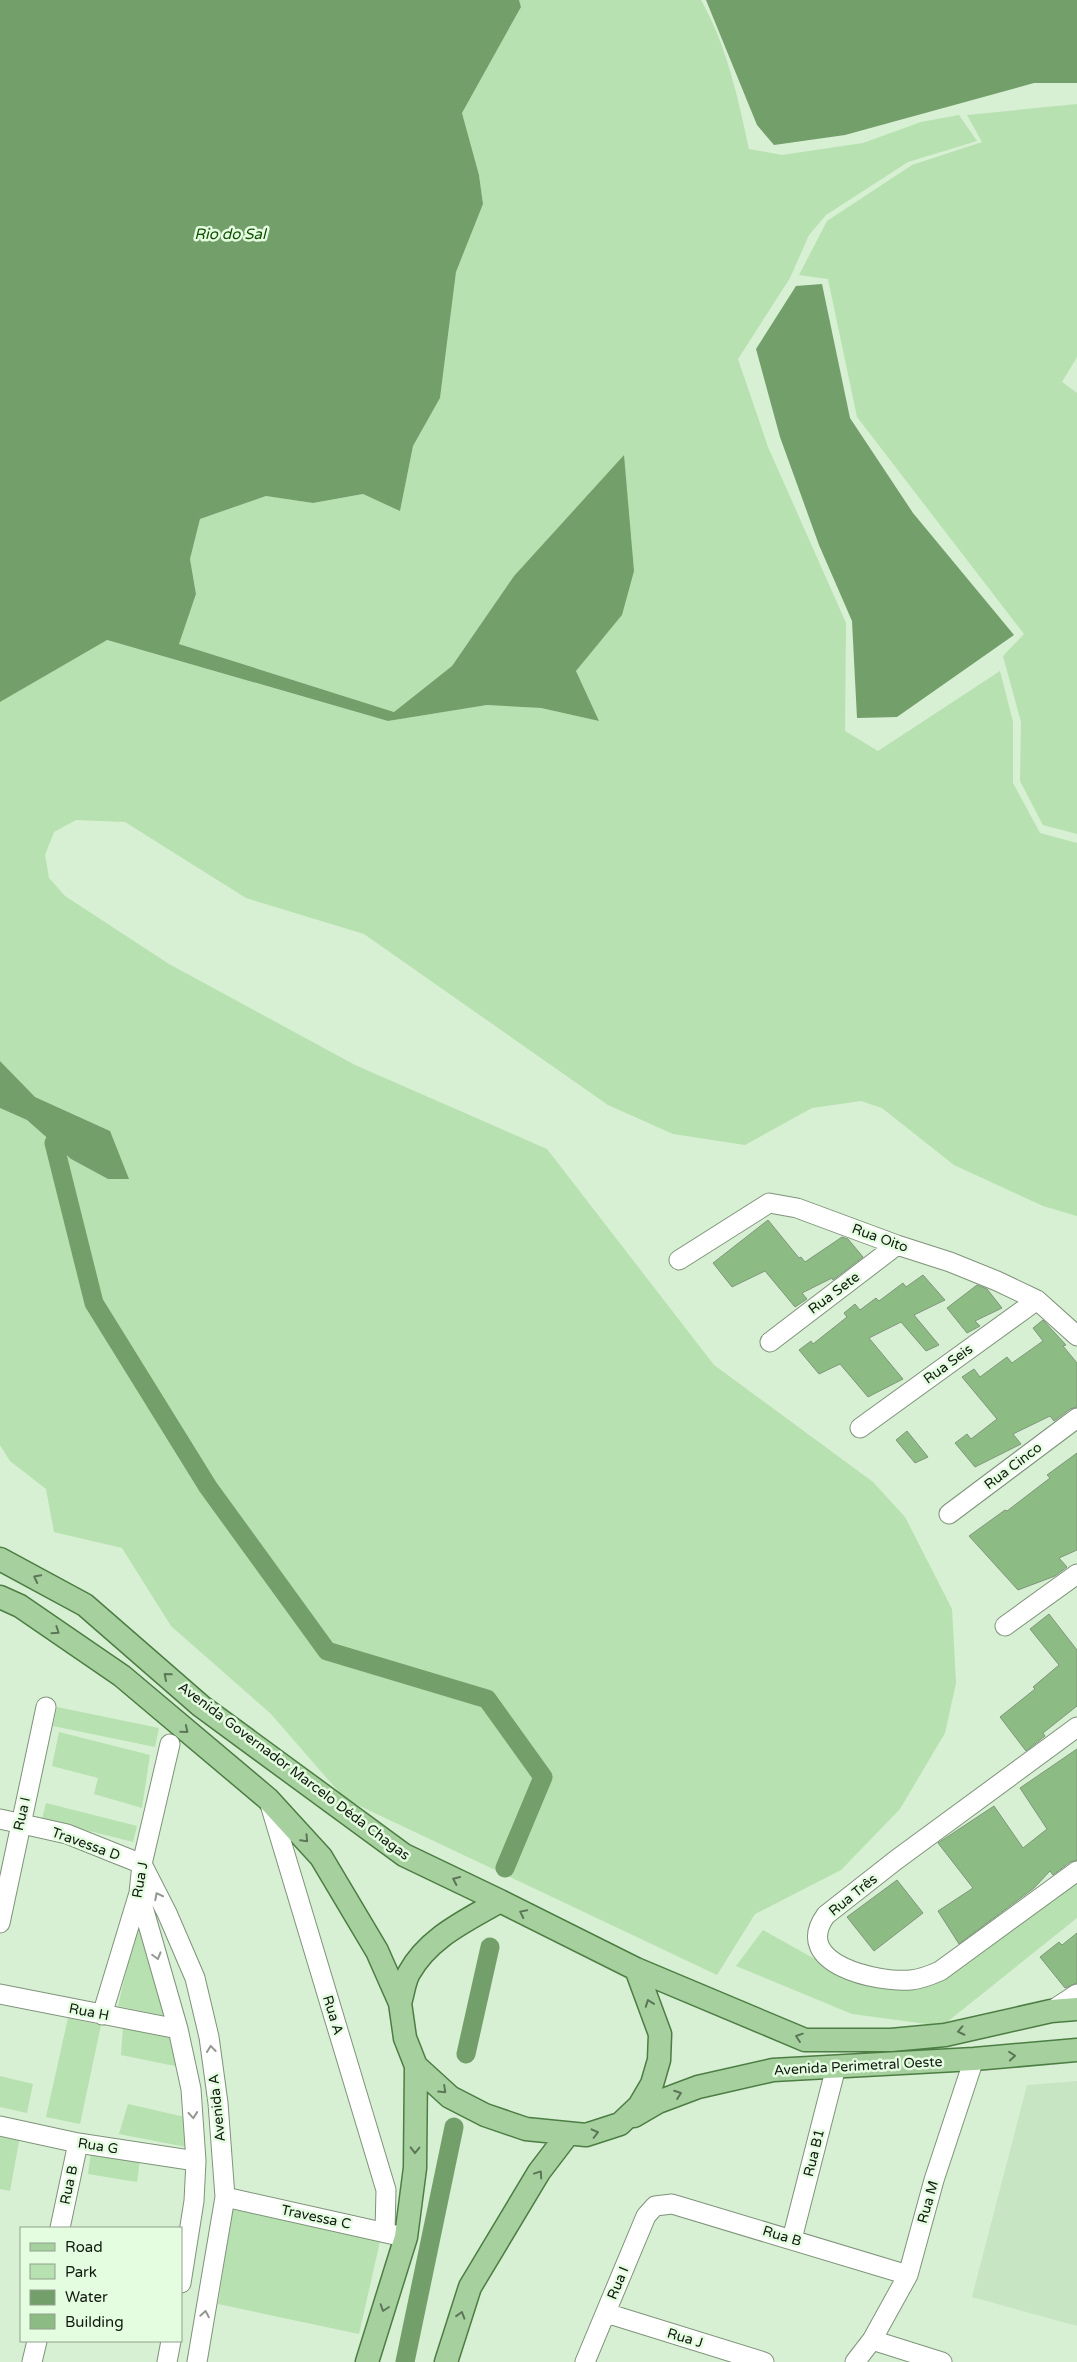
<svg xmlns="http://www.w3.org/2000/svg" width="1077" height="2362" font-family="'Varela Round',sans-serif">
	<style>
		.built { fill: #c7e5c2 }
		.green { fill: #b7e1b0 }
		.water { fill: #729f6a }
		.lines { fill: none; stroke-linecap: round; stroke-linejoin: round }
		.canal { stroke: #729f6a; stroke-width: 19 }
		.building { fill: #8cbb84; stroke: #80977c }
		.minor-casing { stroke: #7e947a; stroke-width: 21 }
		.major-casing { stroke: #4c7d43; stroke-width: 25 }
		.minor { stroke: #fff; stroke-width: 19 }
		.major { stroke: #a6d19f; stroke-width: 22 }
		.oneway { stroke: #5c7658 }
		.oneway2 { stroke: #949893 }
		.labels { text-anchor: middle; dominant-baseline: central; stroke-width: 5; stroke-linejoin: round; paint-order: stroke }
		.street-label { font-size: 14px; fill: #111a10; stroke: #e4fcdf }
		.water-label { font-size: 15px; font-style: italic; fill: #0e4f00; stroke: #e4fcdf }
	</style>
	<rect width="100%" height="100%" fill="#d7efd2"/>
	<path class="built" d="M1077,2081V2326L972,2297L1027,2085Z"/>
	<path class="green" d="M519,0H701C727,46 738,98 749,149L782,155L863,143L921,122L959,115L977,141L908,162L826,215L809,235L790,278L738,359L768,447L846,623L845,731L878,751L1000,671L1013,722V783L1040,833L1077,843V1216L1043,1206L954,1165L882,1108L861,1101L812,1108L745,1145L673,1134L608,1105L364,934L246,898L125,822L76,820L54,832L45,855L49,878L65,896L169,964L355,1065L547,1149L714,1365L873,1482L905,1517L952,1609L956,1683L945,1733L900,1809L841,1870L755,1914L717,1975L345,1799L271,1714L171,1626L122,1548L54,1532L46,1489L10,1461L0,1445V1108L27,1120L71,1159L108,1179L110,1131L35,1097L0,1061V702L106,640L388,721L487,705L541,708L599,721L576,671L622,615L624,455L514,576L452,666L394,712L179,644L196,594L190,559L200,519L266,496L313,503L363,494L400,510L413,446L440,398L456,272L483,204L479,175L462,113L521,7Z
		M1077,104V357L1062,382L1077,393V834L1043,825L1020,781L1021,722L1003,656L1024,634L857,417L828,279L799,275L827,221L912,165L982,142L967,115Z
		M57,1707L159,1728L155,1747L53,1726Z
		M59,1732L150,1755L142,1808L94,1794L98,1778L52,1766Z
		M46,1803L137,1826L133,1842L42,1819Z
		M1077,1880V1918L942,2026L852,2014L736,1966L763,1930L861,1985L941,1980Z
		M137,1924L165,2016L118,2006Z
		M68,2018L101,2025L80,2124L46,2117Z
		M123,2027L174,2036L175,2066L121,2055Z
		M0,2076L33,2084L27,2113L0,2107Z
		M128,2104L185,2117L186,2147L119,2134Z
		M0,2132L20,2136L10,2191L0,2189Z
		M91,2152L140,2160L137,2182L88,2174Z
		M233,2206L381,2237L359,2334L218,2304Z"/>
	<path class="water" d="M0,0H519L521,7L462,113L479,175L483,204L456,272L440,398L413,446L400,511L363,494L313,503L266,496L200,519L190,559L196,594L179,644L394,712L452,666L514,576L624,455L634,571L622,615L576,671L599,721L541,708L487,705L388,721L107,640L0,702Z
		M706,0H1077V83H1034L845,135L774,145L757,125Z
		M822,284L850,418L913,513L1014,635L897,717L857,718L852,621L819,545L780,437L756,349L796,286Z
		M0,1061L35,1097L110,1131L129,1179H108L71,1159L27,1120L0,1108Z"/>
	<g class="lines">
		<path class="canal" d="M54,1143L94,1303L208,1487L327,1651L487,1699L543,1777L505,1868
			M466,2054L490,1947
			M405,2362L454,2127"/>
	</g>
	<path class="building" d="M768,1220L799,1258L801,1257L805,1262L842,1237L848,1239L863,1257L833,1280L832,1278L802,1293L807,1299L795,1307L765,1271L732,1287L713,1263Z
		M923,1275L945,1300L914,1315L939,1345L926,1351L901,1322L869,1338L903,1379L868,1397L840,1364L819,1374L799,1350L811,1341L813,1344L847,1317L844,1313L855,1304L860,1310L876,1298L879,1301L903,1283L906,1287Z
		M977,1285L987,1289L1002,1308L975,1321L980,1326L967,1333L947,1308Z
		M1043,1320L1066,1345L1063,1346L1077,1363V1407L1070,1409L1054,1421L1050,1416L1013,1434L1021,1444L975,1467L955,1443L967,1434L971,1439L997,1419L962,1377L974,1369L980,1377L1007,1357L1012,1363L1043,1341L1033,1328Z
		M907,1431L928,1457L915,1463L896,1440Z
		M1077,1453V1550L1059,1558L1067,1567L1055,1576L1018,1590L969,1536L1005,1510L1007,1511L1050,1478L1047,1475Z
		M1049,1614L1077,1650V1706L1043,1733L1045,1736L1026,1751L1000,1717L1035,1689L1033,1687L1059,1665L1030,1629Z
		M1077,1749V1860L1070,1862L1053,1875L1050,1871L1034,1888L959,1944L938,1911L973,1888L938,1843L994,1806L1023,1848L1047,1829L1020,1788Z
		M897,1880L923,1913L874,1951L847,1917Z
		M1077,1933V1983L1065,1988L1040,1957L1059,1942L1062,1945Z"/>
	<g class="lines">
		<defs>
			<path id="minor" d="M679,1260L769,1203L797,1208L897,1245L950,1262L997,1281L1037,1300L1077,1336
				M770,1342L897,1245
				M860,1428L1037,1300
				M949,1514L1077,1418
				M1005,1626L1077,1574
				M1077,1727L896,1860L826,1915C790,1964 878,1983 911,1980C921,1979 931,1975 940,1971L1077,1871
				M269,1801L386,2190L385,2232
				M0,1819L67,1834L142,1864L167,1913L195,1978L209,2037L218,2103L225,2197L197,2362
				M139,1893L178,2029L191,2089L196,2161L194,2201L181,2283
				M0,1923L46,1707
				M0,1994L178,2029
				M1051,2011L1077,1994
				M102,2015L139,1893L142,1864L170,1744
				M0,2126L78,2143L196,2161
				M225,2197L395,2235
				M60,2228L78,2143
				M792,2239L836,2067
				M606,2313L764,2362
				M872,2340L942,2362
				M32,2362L37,2341
				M167,2362L171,2341
				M585,2362L646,2216L655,2206L672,2204L908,2275
				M855,2362L872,2340L908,2275L934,2180L974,2059"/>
			<path id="major" d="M0,1559L85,1605L201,1706L404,1855L500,1901
				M0,1597L20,1606L122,1676L268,1799L321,1857L377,1951L400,2003L405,2038L416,2066L450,2097L485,2115L526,2129L586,2135L620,2124L639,2106L652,2084L659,2060L660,2034L636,1969L500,1901C466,1921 429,1937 409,1973C404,1982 403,1994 400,2003
				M636,1969L805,2040H891L945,2035L1051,2011L1077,2009
				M634,2116L658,2102L698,2087L773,2070L974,2059L1077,2050
				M367,2362L406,2237L415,2168L416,2066
				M446,2362L470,2287L539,2172L568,2134"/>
		</defs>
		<use href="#minor" class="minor-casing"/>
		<use href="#major" class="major-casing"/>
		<use href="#minor" class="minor"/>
		<use href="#major" class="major"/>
	</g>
	<defs><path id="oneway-chevron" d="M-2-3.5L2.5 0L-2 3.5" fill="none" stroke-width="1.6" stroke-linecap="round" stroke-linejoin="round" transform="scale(1.25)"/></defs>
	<g class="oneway">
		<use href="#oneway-chevron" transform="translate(37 1578) rotate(-153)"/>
		<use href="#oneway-chevron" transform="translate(56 1631) rotate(34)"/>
		<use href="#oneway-chevron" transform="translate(167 1676) rotate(-139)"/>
		<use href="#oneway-chevron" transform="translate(185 1730) rotate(40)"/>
		<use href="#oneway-chevron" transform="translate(305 1839) rotate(47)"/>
		<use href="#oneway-chevron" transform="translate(456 1880) rotate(-155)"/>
		<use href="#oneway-chevron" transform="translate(523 1913) rotate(-154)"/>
		<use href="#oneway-chevron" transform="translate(649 2003) rotate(-110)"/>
		<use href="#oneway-chevron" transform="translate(961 2031) rotate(168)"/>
		<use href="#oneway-chevron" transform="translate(799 2037) rotate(-161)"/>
		<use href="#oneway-chevron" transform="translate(1012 2056) rotate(-5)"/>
		<use href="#oneway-chevron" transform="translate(443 2090) rotate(43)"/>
		<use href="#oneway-chevron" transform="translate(678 2094) rotate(-20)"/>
		<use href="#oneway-chevron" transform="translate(595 2133) rotate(-14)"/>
		<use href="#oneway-chevron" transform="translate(415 2150) rotate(91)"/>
		<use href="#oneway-chevron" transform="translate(539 2174) rotate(-56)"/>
		<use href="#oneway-chevron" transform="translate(384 2308) rotate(108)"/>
		<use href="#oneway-chevron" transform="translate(461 2315) rotate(-73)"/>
	</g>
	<g class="oneway2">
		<use href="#oneway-chevron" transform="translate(158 1896) rotate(-117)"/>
		<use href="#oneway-chevron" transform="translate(157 1956) rotate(74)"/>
		<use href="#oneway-chevron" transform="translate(211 2049) rotate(-97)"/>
		<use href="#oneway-chevron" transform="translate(193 2115) rotate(85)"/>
		<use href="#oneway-chevron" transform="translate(205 2314) rotate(-80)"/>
	</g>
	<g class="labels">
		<g class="street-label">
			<text transform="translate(880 1238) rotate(20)">Rua Oito</text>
			<text transform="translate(834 1293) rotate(-37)">Rua Sete</text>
			<text transform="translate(948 1364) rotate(-36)">Rua Seis</text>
			<text transform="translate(1013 1466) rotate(-37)">Rua Cinco</text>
			<text transform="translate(294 1771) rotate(37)">Avenida Governador Marcelo Déda Chagas</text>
			<text transform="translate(22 1814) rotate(-77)">Rua I</text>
			<text transform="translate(86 1844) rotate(20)">Travessa D</text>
			<text transform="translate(140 1880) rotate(-80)">Rua J</text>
			<text transform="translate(853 1895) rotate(-39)">Rua Três</text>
			<text transform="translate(89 2012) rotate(11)">Rua H</text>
			<text transform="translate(333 2015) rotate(73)">Rua A</text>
			<text transform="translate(858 2066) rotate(-3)">Avenida Perimetral Oeste</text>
			<text transform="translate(217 2108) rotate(-96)">Avenida A</text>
			<text transform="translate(98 2146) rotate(9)">Rua G</text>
			<text transform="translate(814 2153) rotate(-76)">Rua B1</text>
			<text transform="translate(69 2185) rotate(-78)">Rua B</text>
			<text transform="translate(928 2202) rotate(-74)">Rua M</text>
			<text transform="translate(316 2217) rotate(12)">Travessa C</text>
			<text transform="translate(782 2236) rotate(17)">Rua B</text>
			<text transform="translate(618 2283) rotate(-67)">Rua I</text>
			<text transform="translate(685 2338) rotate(17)">Rua J</text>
		</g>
		<g class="water-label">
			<text x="230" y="234">Rio do Sal</text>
		</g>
	</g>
	<rect x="20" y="2227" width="162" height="115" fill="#e4fcdf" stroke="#90a28c"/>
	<rect x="30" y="2243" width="25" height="8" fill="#a6d19f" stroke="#90a28c"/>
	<text x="65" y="2252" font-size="15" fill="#111a10">Road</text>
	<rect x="30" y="2264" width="25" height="15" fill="#b7e1b0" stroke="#90a28c"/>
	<text x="65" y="2277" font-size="15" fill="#111a10">Park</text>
	<rect x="30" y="2290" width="25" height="15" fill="#729f6a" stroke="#90a28c"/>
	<text x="65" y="2302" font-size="15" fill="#111a10">Water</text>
	<rect x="30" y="2314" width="25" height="15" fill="#8cbb84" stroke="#90a28c"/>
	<text x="65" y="2327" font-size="15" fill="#111a10">Building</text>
</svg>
